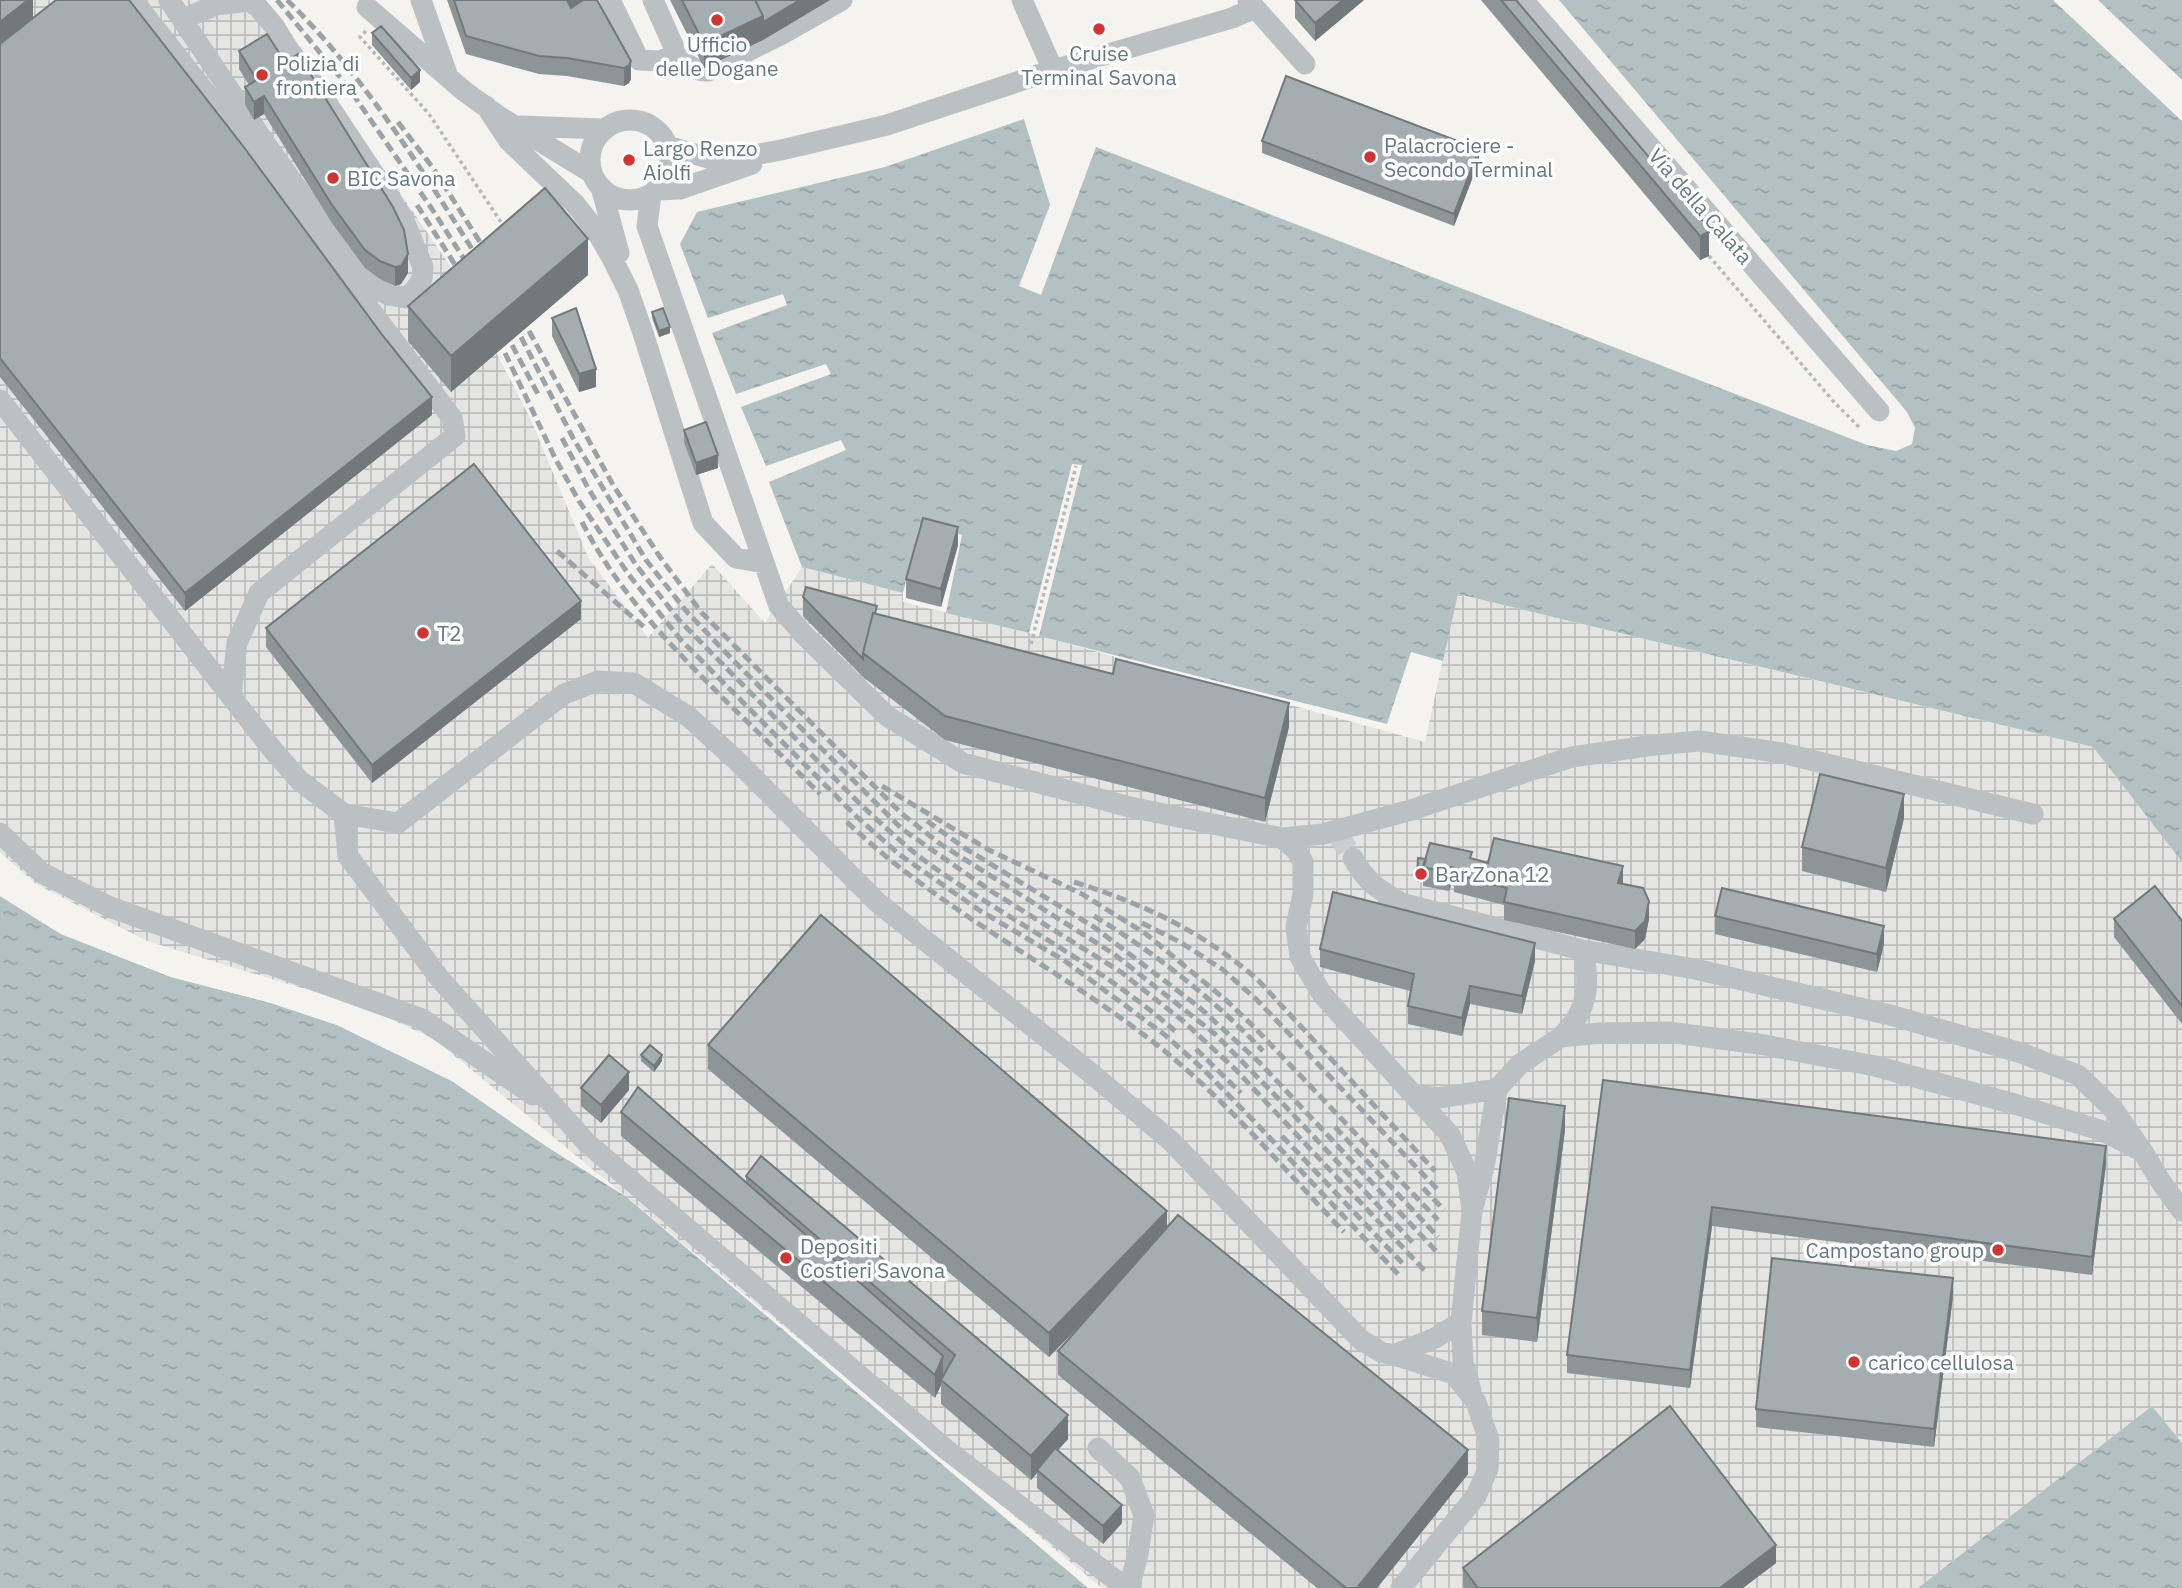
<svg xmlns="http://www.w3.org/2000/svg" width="2182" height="1588" font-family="'IBM Plex Sans',sans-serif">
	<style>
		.industrial { fill: url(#industrial-grid) }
		.water { fill: url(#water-ripples) }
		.pier { fill: #f4f3f0 }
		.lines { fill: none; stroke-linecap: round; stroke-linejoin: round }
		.minor-tunnel { stroke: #c9cece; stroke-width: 21; stroke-dasharray: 21 10; stroke-linecap: butt }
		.path { stroke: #b5b9ba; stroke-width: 3.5; stroke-dasharray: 3.5 3.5; stroke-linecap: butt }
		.minor { stroke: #bbc0c2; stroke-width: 21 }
		.rail { stroke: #9ba3a6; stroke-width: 5; stroke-dasharray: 10 5; stroke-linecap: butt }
		.wall { fill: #8d9597 }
		.shaded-wall { fill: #73797b }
		.building { fill: #a4adb0; stroke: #73797b; stroke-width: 2 }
		.poi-dot { fill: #d33431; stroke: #fff; stroke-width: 2.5 }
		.labels { text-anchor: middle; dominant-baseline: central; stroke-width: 7; stroke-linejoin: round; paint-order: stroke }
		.poi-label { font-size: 21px; fill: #65787e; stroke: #fff; text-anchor: start }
		.street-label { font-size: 21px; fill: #65787e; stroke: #fff }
	</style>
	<defs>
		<pattern id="industrial-grid" width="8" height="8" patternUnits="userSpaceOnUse" patternTransform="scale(1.75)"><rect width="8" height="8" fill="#e4e4e3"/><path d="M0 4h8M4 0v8" fill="none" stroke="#bcbebd"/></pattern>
		<pattern id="water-ripples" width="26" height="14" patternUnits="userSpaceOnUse" patternTransform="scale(1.75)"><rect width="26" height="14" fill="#b3c1c3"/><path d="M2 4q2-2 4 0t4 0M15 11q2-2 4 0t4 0" fill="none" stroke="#95a2a4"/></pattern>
	</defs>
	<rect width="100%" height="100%" fill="#f4f3f0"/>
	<path class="industrial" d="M0,0H265L290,32L457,276L531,420L588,557L648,638L712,564L765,623L802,567L903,593V602L1029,633L1425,742L1457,594L2093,747L2182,862V1443L2152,1406L1918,1588H1102L434,1039L364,1007L147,941L36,884L0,852Z"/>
	<path class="water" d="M1559,0H2053L2182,121V862L2093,747L1458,594L1443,661L1411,652L1387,724L1039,636L1082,465L1072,464L1029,633L946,613L962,535L920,524L903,593L802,567L769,482L846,450L841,440L766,466L741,407L831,374L826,364L736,394L712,333L787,305L783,294L708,318L680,244L697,212L885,167L1024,119L1050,205L1019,286L1041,295L1096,147L1867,445L1896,451L1912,444L1915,428L1907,412Z
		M2095,0H2182V82Z
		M0,896L61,934L171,977L271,1003L337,1025L452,1081L546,1146L625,1196L1088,1588H0Z
		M2152,1406L2182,1443V1588H1918Z"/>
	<path class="pier" d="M2056,0H2058L2182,116V121Z
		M2092,0H2098L2182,80V86Z
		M0,892L62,930L172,973L272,999L339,1022L454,1078L605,1179L625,1196L546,1146L452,1081L337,1025L271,1003L171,977L61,934L0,896Z"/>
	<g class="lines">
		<path class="minor-tunnel" d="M1336,832L1353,858"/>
		<path class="path" d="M366,31L360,37L429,114L505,228
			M1709,256L1834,402L1859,427
			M1031,644L1076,466"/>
		<path class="minor" d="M133,0L226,119L452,418L455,436L259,593L237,643L231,696
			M169,0L265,143L332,237L368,282L388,295L406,298L414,291L422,279L423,267L403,218L319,91L288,49L274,26L258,7L249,1L216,5L183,19
			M421,0L447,74
			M610,0L639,60L661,61L674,54L673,45L653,0
			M1022,0L1053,70
			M1248,0L1305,64
			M1523,0L1879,411
			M367,7L464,91L500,117L592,173
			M674,54C685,62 694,72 708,71L782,34L842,0
			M486,106L509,141L575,204L597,232L612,258L628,290L643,333L703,523L736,558L764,563
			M590 160a40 40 0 1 1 80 0a40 40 0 1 1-80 0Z
			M521,126L602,129
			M668,146L711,159L726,160L781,150L887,125L1053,70L1232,18L1255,8
			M601,187L619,253
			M657,190L680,189L752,164
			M651,194L647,226L779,606L803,634L887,716L963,763L1130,807L1282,838L1323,834L1411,810L1572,757L1654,745L1699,741L1782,753L2033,814
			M0,400L272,749L300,781L344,814L348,856L440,979L587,1143L947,1450L1126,1588
			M344,814L398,823L564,694L598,681L634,683L689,717L736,760L877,902L1092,1074L1172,1142L1361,1340L1381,1352L1394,1355
			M0,833L42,873L110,907L422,1019L533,1095
			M1282,838L1296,850L1303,862V894L1296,927L1300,957L1322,994L1450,1135L1467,1172L1472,1211L1484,1167L1497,1089
			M1353,858C1366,882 1378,889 1401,903L1582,950L1695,969L1894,1016L2021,1053L2078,1075L2113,1109L2143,1152L2103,1131L2018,1105L1875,1066L1759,1044L1668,1032L1600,1033L1561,1037L1520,1064L1497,1089L1438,1098L1415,1095
			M1561,1037C1587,1012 1592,985 1582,950
			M2143,1152L2161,1182L2182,1211
			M1461,1322L1463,1362L1471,1390
			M1098,1448L1130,1478L1144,1515L1138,1554L1129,1588
			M1401,1588L1476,1496L1488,1469L1489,1440L1476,1402L1454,1374L1394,1355L1435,1338L1461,1322L1472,1211"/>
		<path class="rail" d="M277,0L348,87L432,209L475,276
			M287,0C366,77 424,174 483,266
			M398,122L433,168L492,261
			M417,205L466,282
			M529,331L613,485L660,557L702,613L901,813L939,843L1114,954L1215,1034L1273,1093L1414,1244
			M521,337L573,438L646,560L687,612L731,658L902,829L991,891L1121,972L1183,1021L1235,1069L1425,1271
			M512,345L540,398
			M505,353L556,460L579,501L629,575L681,640L857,817L900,855L979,910L1065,961L1165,1035L1203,1069L1255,1122L1398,1274
			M562,438L588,488L636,565L679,620L861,805C886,828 911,852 939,871C1019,926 1101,966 1175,1031
			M582,522C618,593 673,648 729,704C760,734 790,764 820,794
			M557,551L644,627
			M882,786L989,850L1082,894L1146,934L1227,1001L1254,1027L1438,1220
			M927,821L966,849L1094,927L1199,1007L1260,1063L1436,1251
			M847,822C936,907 1046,961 1144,1035C1219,1091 1280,1165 1344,1232
			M1074,882C1144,904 1201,931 1257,979L1435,1171
			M1094,916C1155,953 1214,999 1263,1051
			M1142,923L1180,942L1222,969L1256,999L1439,1191
			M1196,1049L1241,1093
			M1335,1127L1438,1237
			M1282,1136L1406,1267
			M1423,1188L1444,1210"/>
	</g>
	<path class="wall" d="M0,0H33V18L432,415L185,611L0,377Z
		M447,0H597L631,79L629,83L624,86L567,76L539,74L466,54Z
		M670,0H830L763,40L704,68Z
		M1295,0H1364L1315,41L1295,18Z
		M1481,0H1516L1709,228V256L1700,260Z
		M372,33L420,82L411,90L372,45Z
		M239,51L408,273L401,284L395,286L380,279L365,268L332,223L264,114L254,120L245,105V87L249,85L239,69Z
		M1262,141L1479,161L1454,226L1262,153Z
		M588,275L451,392L408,341V306Z
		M652,312L670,333L659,337L652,318Z
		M552,318L596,387L579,392L552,336Z
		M684,430L718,468L696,475L684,442Z
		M958,545L941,607L906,598V579Z
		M803,597L877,614L1289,727L1265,822L945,740L863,677L803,616Z
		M581,619L372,783L266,647V628Z
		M1904,818L1886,892L1802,871V847Z
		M1472,858L1488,863L1623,884L1649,919L1645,939L1635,949L1504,920V905L1454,892V886L1451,885L1449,891L1423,886V878L1421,882H1417V876L1426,859Z
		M1715,916L1884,944L1877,972L1715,934Z
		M2114,919L2182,921V1024L2114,937Z
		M1320,949L1535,961L1522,1014L1470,1004L1462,1036L1408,1024V1006L1410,991L1320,967Z
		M708,1045L1167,1227L1468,1474L1377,1588H1317L1058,1375V1351L1087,1318L1049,1357L708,1069Z
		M641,1055L662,1061L654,1072L641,1061Z
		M1603,1080L2106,1164L2092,1275L1712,1226L1690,1388L1567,1373V1355Z
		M581,1088L629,1090L601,1123L581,1106Z
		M621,1112L746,1182V1176L1068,1439L1058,1450L1122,1523L1103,1544L1037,1488V1473L1031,1480L941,1404V1385L935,1398L621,1136Z
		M1565,1130L1537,1342L1482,1335V1311Z
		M1953,1296L1934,1447L1756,1427V1409Z
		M1776,1563L1743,1588H1464L1463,1586V1568Z"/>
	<path class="shaded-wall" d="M28,0H33V20L0,46V22Z
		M566,0H585L565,13Z
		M800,0H830L763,40L704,68V44Z
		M1343,0H1364L1315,41V23Z
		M631,61V79L629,83L624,86V68Z
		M420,70V82L411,90V78Z
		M264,96V114L254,120V102Z
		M1479,149V161L1454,226V214Z
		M1709,228V256L1700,260V236Z
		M588,239V275L451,392V356Z
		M408,254V273L401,284L395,286V267Z
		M670,327V333L659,337V331Z
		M596,369V387L579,392V374Z
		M432,397V415L185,611V593Z
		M718,455V468L696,475V463Z
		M958,527V545L941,607V589Z
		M581,601V619L372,783V765Z
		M1289,703V727L1265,822V798Z
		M1904,794V818L1886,892V868Z
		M1623,866V885L1618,883Z
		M1451,867V885L1449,891V873Z
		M1649,901V919L1645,939L1635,949V931Z
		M1884,926V944L1877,972V954Z
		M1535,943V961L1522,1014V996Z
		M1470,986V1004L1462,1036V1018Z
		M662,1055V1061L654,1072V1066Z
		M629,1072V1090L601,1123V1105Z
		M1565,1106V1130L1537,1342V1318Z
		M2106,1146V1164L2092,1275V1257Z
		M1712,1207V1226L1690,1388V1370Z
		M1167,1211V1235L1049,1357V1333Z
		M1953,1278V1296L1934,1447V1429Z
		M943,1356V1380H941V1385L935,1398V1375Z
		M1068,1415V1439L1039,1471L1037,1470V1473L1031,1480V1456Z
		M1468,1450V1474L1377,1588H1357Z
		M1122,1505V1523L1103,1544V1526Z
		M1776,1545V1563L1743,1588H1720Z"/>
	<path class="building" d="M0,0H28L0,22Z
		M56,0H129L243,146L383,336L432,397L185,593L0,358V44Z
		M454,0H567L571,8L583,0H597L631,61L629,65L624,68L567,58L539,56L466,36Z
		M682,0H755L763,16L704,44Z
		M755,0H800L763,22V16Z
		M1295,0H1343L1315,23Z
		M1501,0H1516L1709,228V232L1700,236Z
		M381,26L420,70L411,78L372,33Z
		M267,34L285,62L298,54L393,207L404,230L408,254L401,266L395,267L380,261L365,250L332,205L264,96L254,102L245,87L257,80L239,51Z
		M1286,76L1479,149L1454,214L1262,141Z
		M545,188L588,239L451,356L408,306Z
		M576,308L596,369L579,374L552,318Z
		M663,308L670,327L659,331L652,312Z
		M706,422L718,455L696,463L684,430Z
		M474,464L581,601L372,765L266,628Z
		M923,518L958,527L941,589L906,579Z
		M806,587L877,606L875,613H873L863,653V659L803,597Z
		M873,613L1113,674L1116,659L1289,703L1265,798L945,716L863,653Z
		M1820,774L1904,794L1886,868L1802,847Z
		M1494,838L1623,866L1618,883L1643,888L1649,901L1645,921L1635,931L1504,902L1507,888L1454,874L1455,868L1451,867L1449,873L1423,867L1430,843L1472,852L1470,858L1488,863Z
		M1418,858L1426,859L1421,876H1417Z
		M2155,886L2182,921V1006L2114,919Z
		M1722,888L1884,926L1877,954L1715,916Z
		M1333,892L1535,943L1522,996L1470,986L1462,1018L1408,1006L1414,974L1320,949Z
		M821,915L1167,1211L1049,1333L708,1045Z
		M650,1045L662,1055L654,1066L641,1055Z
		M609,1055L629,1072L601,1105L581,1088Z
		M1603,1080L2106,1146L2092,1257L1712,1207L1690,1370L1567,1355Z
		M638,1087L943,1356L935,1375L621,1112Z
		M1509,1098L1565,1106L1537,1318L1482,1311Z
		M761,1156L1068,1415L1031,1456L941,1380L955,1355L746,1176Z
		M1178,1215L1468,1450L1357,1588H1346L1058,1351Z
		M1772,1258L1953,1278L1934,1429L1756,1409Z
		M1670,1406L1776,1545L1720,1588H1478L1463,1568Z
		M1055,1448L1122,1505L1103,1526L1037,1470Z"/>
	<g class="poi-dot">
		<circle cx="717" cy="20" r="7"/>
		<circle cx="1099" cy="29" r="7"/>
		<circle cx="262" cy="75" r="7"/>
		<circle cx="1370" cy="157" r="7"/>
		<circle cx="629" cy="160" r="7"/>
		<circle cx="333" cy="178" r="7"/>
		<circle cx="423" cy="633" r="7"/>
		<circle cx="1421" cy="874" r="7"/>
		<circle cx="1998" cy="1250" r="7"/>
		<circle cx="786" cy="1258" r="7"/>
		<circle cx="1854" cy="1362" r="7"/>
	</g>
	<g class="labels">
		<g class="poi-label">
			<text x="717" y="44" text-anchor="middle">Ufficio<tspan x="717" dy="24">delle Dogane</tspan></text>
			<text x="1099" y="53" text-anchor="middle">Cruise<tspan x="1099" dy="24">Terminal Savona</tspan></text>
			<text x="276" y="63">Polizia di<tspan x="276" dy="24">frontiera</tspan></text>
			<text x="1384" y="145">Palacrociere -<tspan x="1384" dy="24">Secondo Terminal</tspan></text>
			<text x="643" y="148">Largo Renzo<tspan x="643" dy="24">Aiolfi</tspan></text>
			<text x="347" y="178">BIC Savona</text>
			<text x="437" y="633">T2</text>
			<text x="1435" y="874">Bar Zona 12</text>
			<text x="800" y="1246">Depositi<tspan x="800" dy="24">Costieri Savona</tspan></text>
			<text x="1984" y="1250" text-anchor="end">Campostano group</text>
			<text x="1868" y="1362">carico cellulosa</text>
		</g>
		<g class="street-label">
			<text transform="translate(1701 206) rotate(49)">Via della Calata</text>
		</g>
	</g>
</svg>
